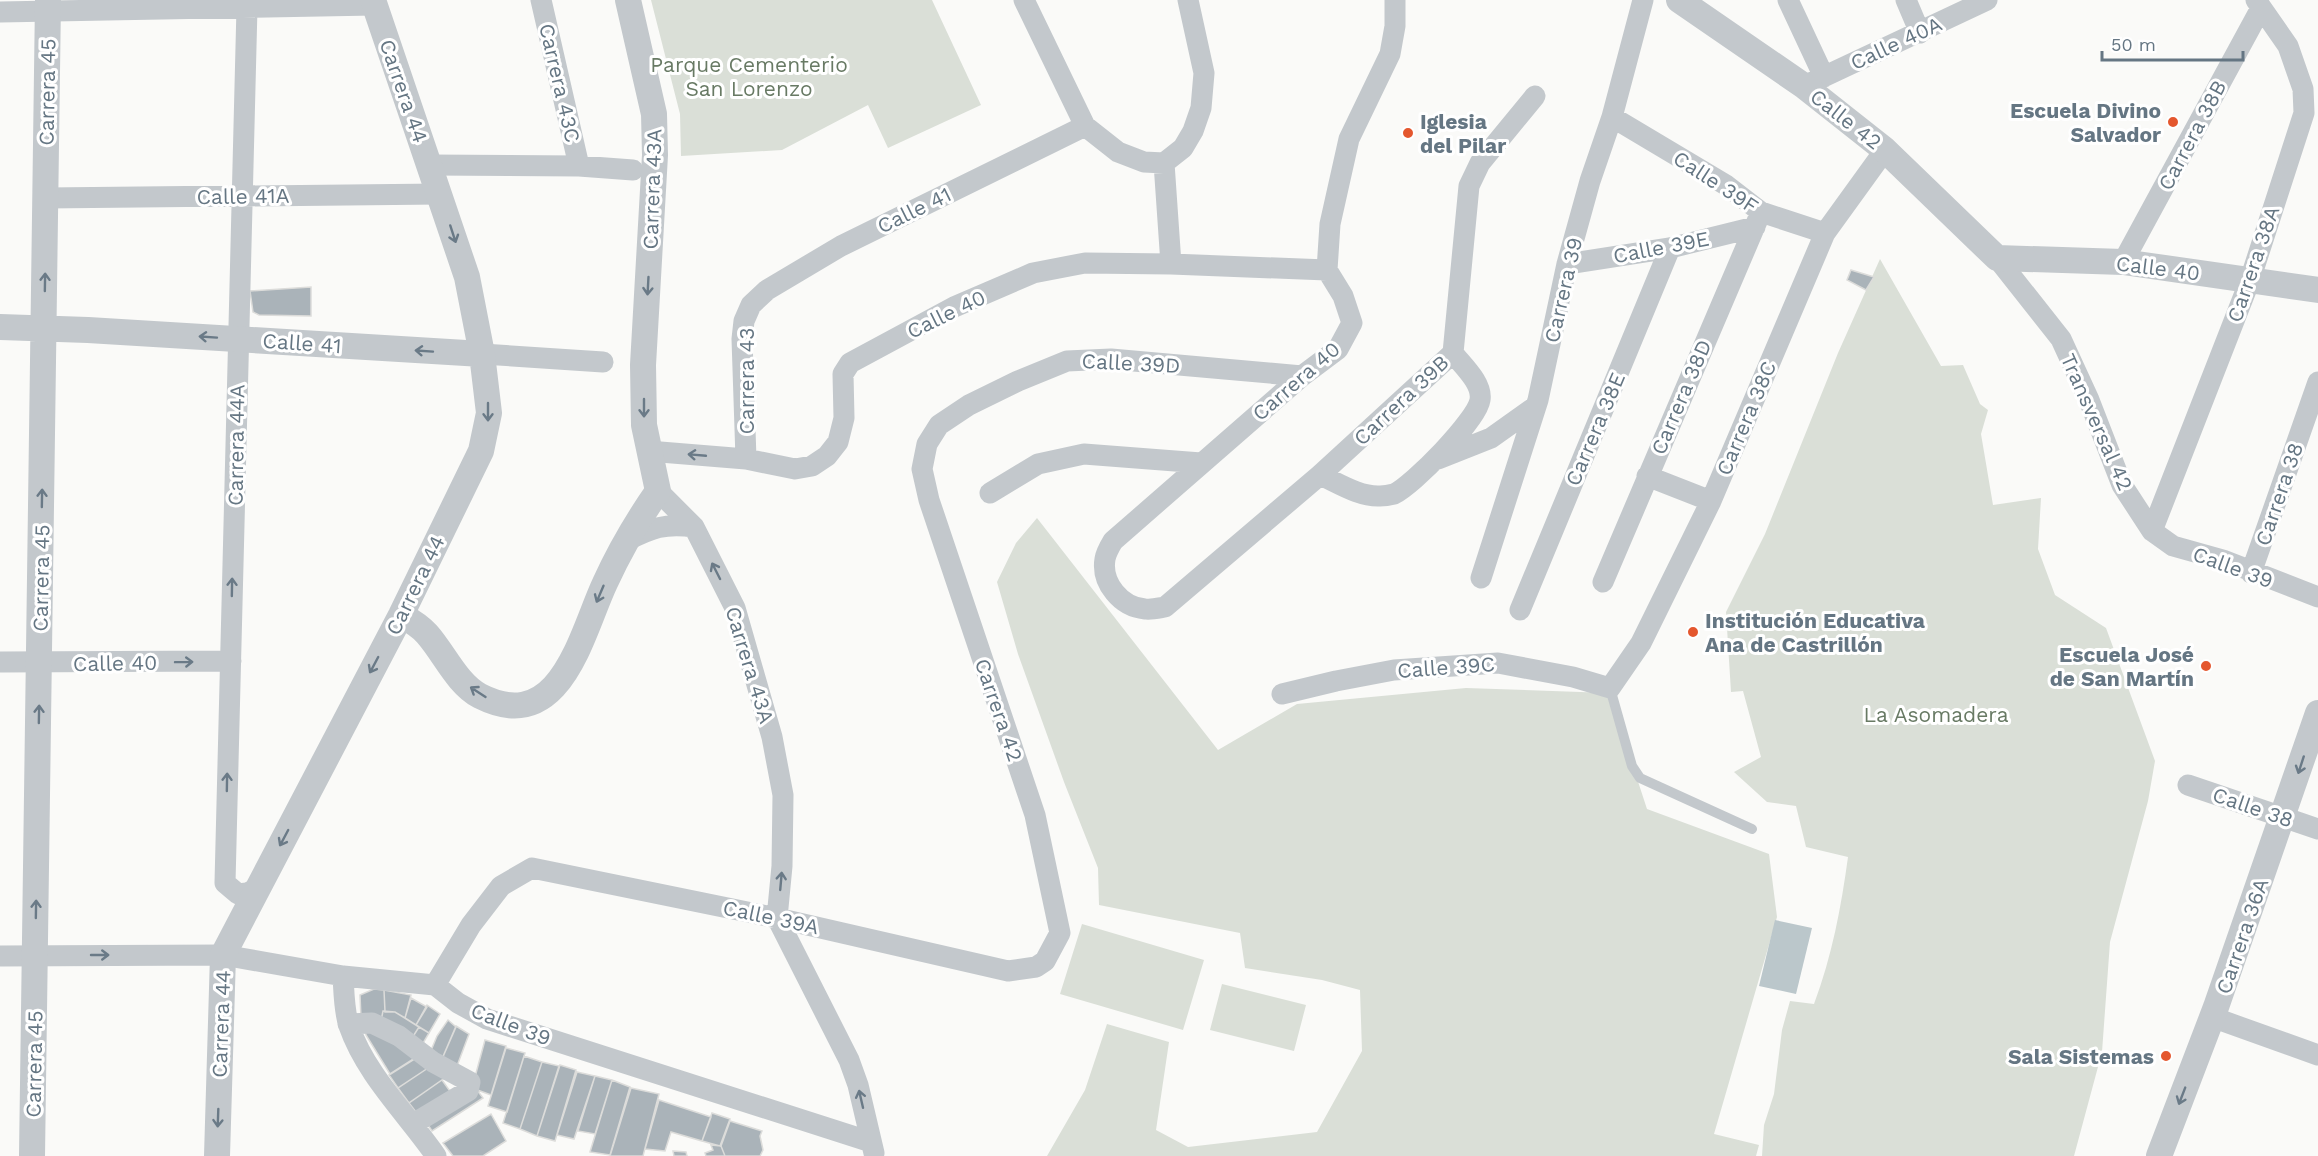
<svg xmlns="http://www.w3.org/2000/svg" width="2318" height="1156" font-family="'Work Sans',sans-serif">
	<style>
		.green { fill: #dadfd7 }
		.water { fill: #bbc7cb }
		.building { fill: #aab3b9; stroke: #dcdcda; stroke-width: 1.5 }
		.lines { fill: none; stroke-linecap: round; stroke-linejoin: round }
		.service { stroke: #c3c8cc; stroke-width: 10 }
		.minor { stroke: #c3c8cc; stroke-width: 21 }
		.tertiary { stroke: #c3c8cc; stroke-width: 26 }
		.oneway { stroke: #6a7a87 }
		.poi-dot { fill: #e4572e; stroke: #fff; stroke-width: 2 }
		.labels { text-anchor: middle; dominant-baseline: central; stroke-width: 6; stroke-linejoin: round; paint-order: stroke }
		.street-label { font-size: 21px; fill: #657683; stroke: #fff }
		.park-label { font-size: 21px; fill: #687a64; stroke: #fff }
		.poi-label { font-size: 21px; font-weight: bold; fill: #657683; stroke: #fff; text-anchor: end }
	</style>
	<rect width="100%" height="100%" fill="#fafaf8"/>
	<path class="green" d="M651,0H932L981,105L888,148L868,105L782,150L681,156L680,114Z
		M1880,259L1941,366L1963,365L1980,404L1988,410L1981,434L1993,505L2041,498L2038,549L2055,595L2106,628L2155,761L2148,801L2110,942L2102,1052L2074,1156H1762L1764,1125L1774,1094L1782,1030L1790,1001L1814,1004C1832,956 1841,908 1848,857L1806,847L1796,806L1767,802L1734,772L1761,757L1743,691L1731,692L1726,612L1765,534L1838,353Z
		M1037,518L1218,750L1297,704L1466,688L1609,693L1647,809L1769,854L1777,917L1714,1134L1759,1145L1756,1156H1047L1085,1090L1107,1024L1169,1042L1156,1130L1188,1147L1317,1132L1362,1051L1360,990L1322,980L1245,968L1240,933L1099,905L1098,868L1064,782L1018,654L997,582L1016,543Z
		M1082,924L1204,960L1183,1030L1060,994Z
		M1222,984L1306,1005L1294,1051L1210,1030Z"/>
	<path class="water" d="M1775,920L1812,928L1796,994L1759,986Z"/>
	<path class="building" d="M1851,270L1874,277L1866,290L1847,280Z
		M311,287V316L259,315L253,312L250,291Z
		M374,989L384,990L385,1011H383L381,1021L361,1018L360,995Z
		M384,990L411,995L405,1018L395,1012H385Z
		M411,998L427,1007L416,1025L405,1018Z
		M427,1005L440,1014L429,1033L416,1025Z
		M383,1011L395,1012L419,1027L412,1038L381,1021Z
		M448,1020L456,1027L442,1059L430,1053L437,1036Z
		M364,1024L415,1058L390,1074L366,1035Z
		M456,1026L469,1034L457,1066L442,1059Z
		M419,1027L429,1033L422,1045L412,1038Z
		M485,1040L506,1046L491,1095L472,1088Z
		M506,1048L525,1053L507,1112L488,1106Z
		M524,1056L542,1062L520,1129L503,1123Z
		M416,1058L428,1068L398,1088L389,1075Z
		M542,1062L559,1066L537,1136L520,1129Z
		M560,1065L576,1070L555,1141L537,1136Z
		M428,1068L446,1077L409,1103L398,1088Z
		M577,1072L595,1076L574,1139L557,1135Z
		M595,1076L612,1080L595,1134L578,1131Z
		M442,1080L452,1094L419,1116L409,1103Z
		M612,1080L630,1087L610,1155L590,1152Z
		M631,1088L659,1094L643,1156H610Z
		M477,1090L483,1098L432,1131L426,1122Z
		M659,1100L711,1117L702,1141L671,1132L665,1151L645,1149Z
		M712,1113L730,1119L720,1146L702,1141Z
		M491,1114L506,1141L483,1156H453L443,1143Z
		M730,1121L762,1131L760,1136L763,1150L760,1156H725L721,1146Z
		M711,1145L721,1146L725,1156H706L705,1153L713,1150Z
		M673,1151L686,1152L687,1156H674Z"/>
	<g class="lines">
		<path class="service" d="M1610,688L1632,766L1640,778L1752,829"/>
		<path class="minor" d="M541,0L579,166
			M1024,0L1085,126L1118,152L1144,162L1164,163
			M1395,0V26L1390,54L1349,139L1330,224L1327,270L1343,296L1352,323L1338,349L1302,376L1113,541C1110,546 1106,553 1105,559C1101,583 1121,607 1145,609C1151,610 1159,608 1165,607L1320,475L1453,353L1469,186L1480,163L1535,96
			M1788,0L1824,77
			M1906,0L1920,33
			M247,7L225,883L238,894L247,893L258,888
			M0,12L374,5
			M1804,86L1987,0
			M1612,117L1726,185L1761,212L1825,233
			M1164,163L1183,148L1193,131L1201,108L1204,73L1188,0
			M1164,163L1171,264
			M430,165L579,166L633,170
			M46,198L440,194
			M1997,258L2061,339L2089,400L2122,485L2152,531L2173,546L2223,560L2318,597
			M2123,262L2261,8
			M1567,264L1670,248L1755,227
			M482,354L603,362
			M648,451L746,459L795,469L812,466L827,456L838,442L844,418L843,374L850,363L954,307L1033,273L1085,263L1171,264L1327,270
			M746,459L742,339L744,321L751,305L767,290L841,246L1085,126
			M1438,459L1491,438L1536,406
			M1320,475C1338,483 1359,497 1380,496C1384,496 1390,495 1394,494C1413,485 1477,420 1480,400C1483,383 1462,365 1453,353
			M1647,476L1711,501
			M658,491L694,527L735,608L772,737L783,795L782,866L777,918L849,1060L858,1085L874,1153
			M990,493L1038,464L1084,454L1201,463
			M2152,531L2250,280L2304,113L2303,89L2288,46L2256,0
			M626,541C652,528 664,523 694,527
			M2251,573L2318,382
			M1481,578L1538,400L1567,264L1590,181L1612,117L1643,0
			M1603,582L1761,212
			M1520,610L1670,248
			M0,662L231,661
			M1282,694L1336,681L1394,670L1498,663L1573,677L1610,688L1641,643L1711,501L1825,233L1885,150
			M2188,785L2318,829
			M0,956L223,955L343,976L435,985L458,1003L487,1019L871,1142
			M343,976C344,992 344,1011 349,1026C366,1075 407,1114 436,1156
			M435,985L471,925L501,886L532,868L777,918L1008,971L1036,967L1045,961L1060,933L1035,815L929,500L922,469L927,444L939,425L969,405L1018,381L1067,361L1111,359L1302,376
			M2212,1017L2318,1055
			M348,1024L372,1023L399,1036L433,1062L470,1082L468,1091L413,1124"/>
		<path class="tertiary" d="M1679,0L1804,86L1885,150L1997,258L2123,262L2318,290
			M0,327L88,330L482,354
			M401,615C410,620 420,626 427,634C444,653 457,684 480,696C561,737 581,634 605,583C620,550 637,521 658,491L644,425L643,365L655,155L654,114L628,0
			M32,1156L48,0
			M217,1156L223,955L401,615L481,451L489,413L482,354L467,277L373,0
			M2159,1156L2216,1007L2318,713"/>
	</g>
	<defs><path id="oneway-shaft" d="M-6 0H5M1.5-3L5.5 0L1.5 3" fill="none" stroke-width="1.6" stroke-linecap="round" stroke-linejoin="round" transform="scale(1.5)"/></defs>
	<g class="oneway">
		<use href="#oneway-shaft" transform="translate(453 234) rotate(72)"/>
		<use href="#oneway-shaft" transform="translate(45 282) rotate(-89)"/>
		<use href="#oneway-shaft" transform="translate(648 286) rotate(93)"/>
		<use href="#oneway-shaft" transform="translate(208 337) rotate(-176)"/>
		<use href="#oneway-shaft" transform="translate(424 351) rotate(-176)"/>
		<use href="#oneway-shaft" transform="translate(644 408) rotate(90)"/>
		<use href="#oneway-shaft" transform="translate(488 412) rotate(90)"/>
		<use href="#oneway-shaft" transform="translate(697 455) rotate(-175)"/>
		<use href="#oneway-shaft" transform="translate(42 498) rotate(-89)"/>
		<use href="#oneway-shaft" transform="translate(716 571) rotate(-117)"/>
		<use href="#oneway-shaft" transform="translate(232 587) rotate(-89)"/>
		<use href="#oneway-shaft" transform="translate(600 594) rotate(113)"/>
		<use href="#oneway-shaft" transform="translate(184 662) rotate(-1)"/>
		<use href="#oneway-shaft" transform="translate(374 665) rotate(118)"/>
		<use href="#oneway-shaft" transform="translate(478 692) rotate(-147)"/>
		<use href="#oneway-shaft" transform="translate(39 714) rotate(-89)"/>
		<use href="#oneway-shaft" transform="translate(2301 765) rotate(108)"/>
		<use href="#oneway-shaft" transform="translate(227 782) rotate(-89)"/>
		<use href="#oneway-shaft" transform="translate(284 838) rotate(118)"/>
		<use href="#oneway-shaft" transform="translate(781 881) rotate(-85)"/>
		<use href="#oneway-shaft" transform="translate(36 909) rotate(-89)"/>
		<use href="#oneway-shaft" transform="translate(100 955)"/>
		<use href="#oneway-shaft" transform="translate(2182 1096) rotate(111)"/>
		<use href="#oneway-shaft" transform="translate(861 1099) rotate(-103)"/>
		<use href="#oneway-shaft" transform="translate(218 1118) rotate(92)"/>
	</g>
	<g class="poi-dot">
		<circle cx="2173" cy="122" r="6"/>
		<circle cx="1408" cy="133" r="6"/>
		<circle cx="1693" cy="632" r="6"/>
		<circle cx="2206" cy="666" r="6"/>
		<circle cx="2166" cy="1056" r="6"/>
	</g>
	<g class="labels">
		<g class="street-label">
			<text transform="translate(1896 43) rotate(-25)">Calle 40A</text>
			<text transform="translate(560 83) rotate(77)">Carrera 43C</text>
			<text transform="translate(404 91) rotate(71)">Carrera 44</text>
			<text transform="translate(47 92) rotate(-89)">Carrera 45</text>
			<text transform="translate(1846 119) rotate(38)">Calle 42</text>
			<text transform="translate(2192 135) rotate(-62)">Carrera 38B</text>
			<text transform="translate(1716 182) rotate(33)">Calle 39F</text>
			<text transform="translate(652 189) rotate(-88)">Carrera 43A</text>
			<text transform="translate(243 196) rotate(-1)">Calle 41A</text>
			<text transform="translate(914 210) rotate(-26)">Calle 41</text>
			<text transform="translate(1661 247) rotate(-11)">Calle 39E</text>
			<text transform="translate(2253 264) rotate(-71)">Carrera 38A</text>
			<text transform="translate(2158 268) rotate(7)">Calle 40</text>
			<text transform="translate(1563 290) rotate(-77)">Carrera 39</text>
			<text transform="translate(946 314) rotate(-26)">Calle 40</text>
			<text transform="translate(302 343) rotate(4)">Calle 41</text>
			<text transform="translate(1131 363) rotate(3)">Calle 39D</text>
			<text transform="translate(746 381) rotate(-90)">Carrera 43</text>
			<text transform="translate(1296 381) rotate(-41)">Carrera 40</text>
			<text transform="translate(1681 397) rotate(-67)">Carrera 38D</text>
			<text transform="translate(1401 400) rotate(-43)">Carrera 39B</text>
			<text transform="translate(1746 418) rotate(-67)">Carrera 38C</text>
			<text transform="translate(2097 422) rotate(66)">Transversal 42</text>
			<text transform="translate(1595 429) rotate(-67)">Carrera 38E</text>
			<text transform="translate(236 445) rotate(-89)">Carrera 44A</text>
			<text transform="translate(2279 494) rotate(-71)">Carrera 38</text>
			<text transform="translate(2233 567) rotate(20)">Calle 39</text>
			<text transform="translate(41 578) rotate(-89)">Carrera 45</text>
			<text transform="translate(415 585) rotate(-64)">Carrera 44</text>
			<text transform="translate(115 663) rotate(-1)">Calle 40</text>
			<text transform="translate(750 665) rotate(73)">Carrera 43A</text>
			<text transform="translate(1446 667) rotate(-4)">Calle 39C</text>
			<text transform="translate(999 710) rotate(71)">Carrera 42</text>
			<text transform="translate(2253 807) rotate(19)">Calle 38</text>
			<text transform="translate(771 917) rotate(12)">Calle 39A</text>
			<text transform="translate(2242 936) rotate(-71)">Carrera 36A</text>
			<text transform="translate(221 1024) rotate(-88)">Carrera 44</text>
			<text transform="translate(511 1024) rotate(21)">Calle 39</text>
			<text transform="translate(34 1064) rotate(-89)">Carrera 45</text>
		</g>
		<g class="park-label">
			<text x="749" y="64">Parque Cementerio<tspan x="749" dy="24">San Lorenzo</tspan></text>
			<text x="1936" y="714">La Asomadera</text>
		</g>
		<g class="poi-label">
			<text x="2161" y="110">Escuela Divino<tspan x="2161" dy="24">Salvador</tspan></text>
			<text x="1420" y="121" text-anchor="start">Iglesia<tspan x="1420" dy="24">del Pilar</tspan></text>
			<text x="1705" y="620" text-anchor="start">Institución Educativa<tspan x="1705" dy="24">Ana de Castrillón</tspan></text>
			<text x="2194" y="654">Escuela José<tspan x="2194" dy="24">de San Martín</tspan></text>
			<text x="2154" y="1056">Sala Sistemas</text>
		</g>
	</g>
	<path d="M2102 51v9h141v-9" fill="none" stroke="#657683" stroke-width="3"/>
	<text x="2111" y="51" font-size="18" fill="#657683" stroke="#ffffff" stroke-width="4.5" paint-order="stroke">50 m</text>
</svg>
